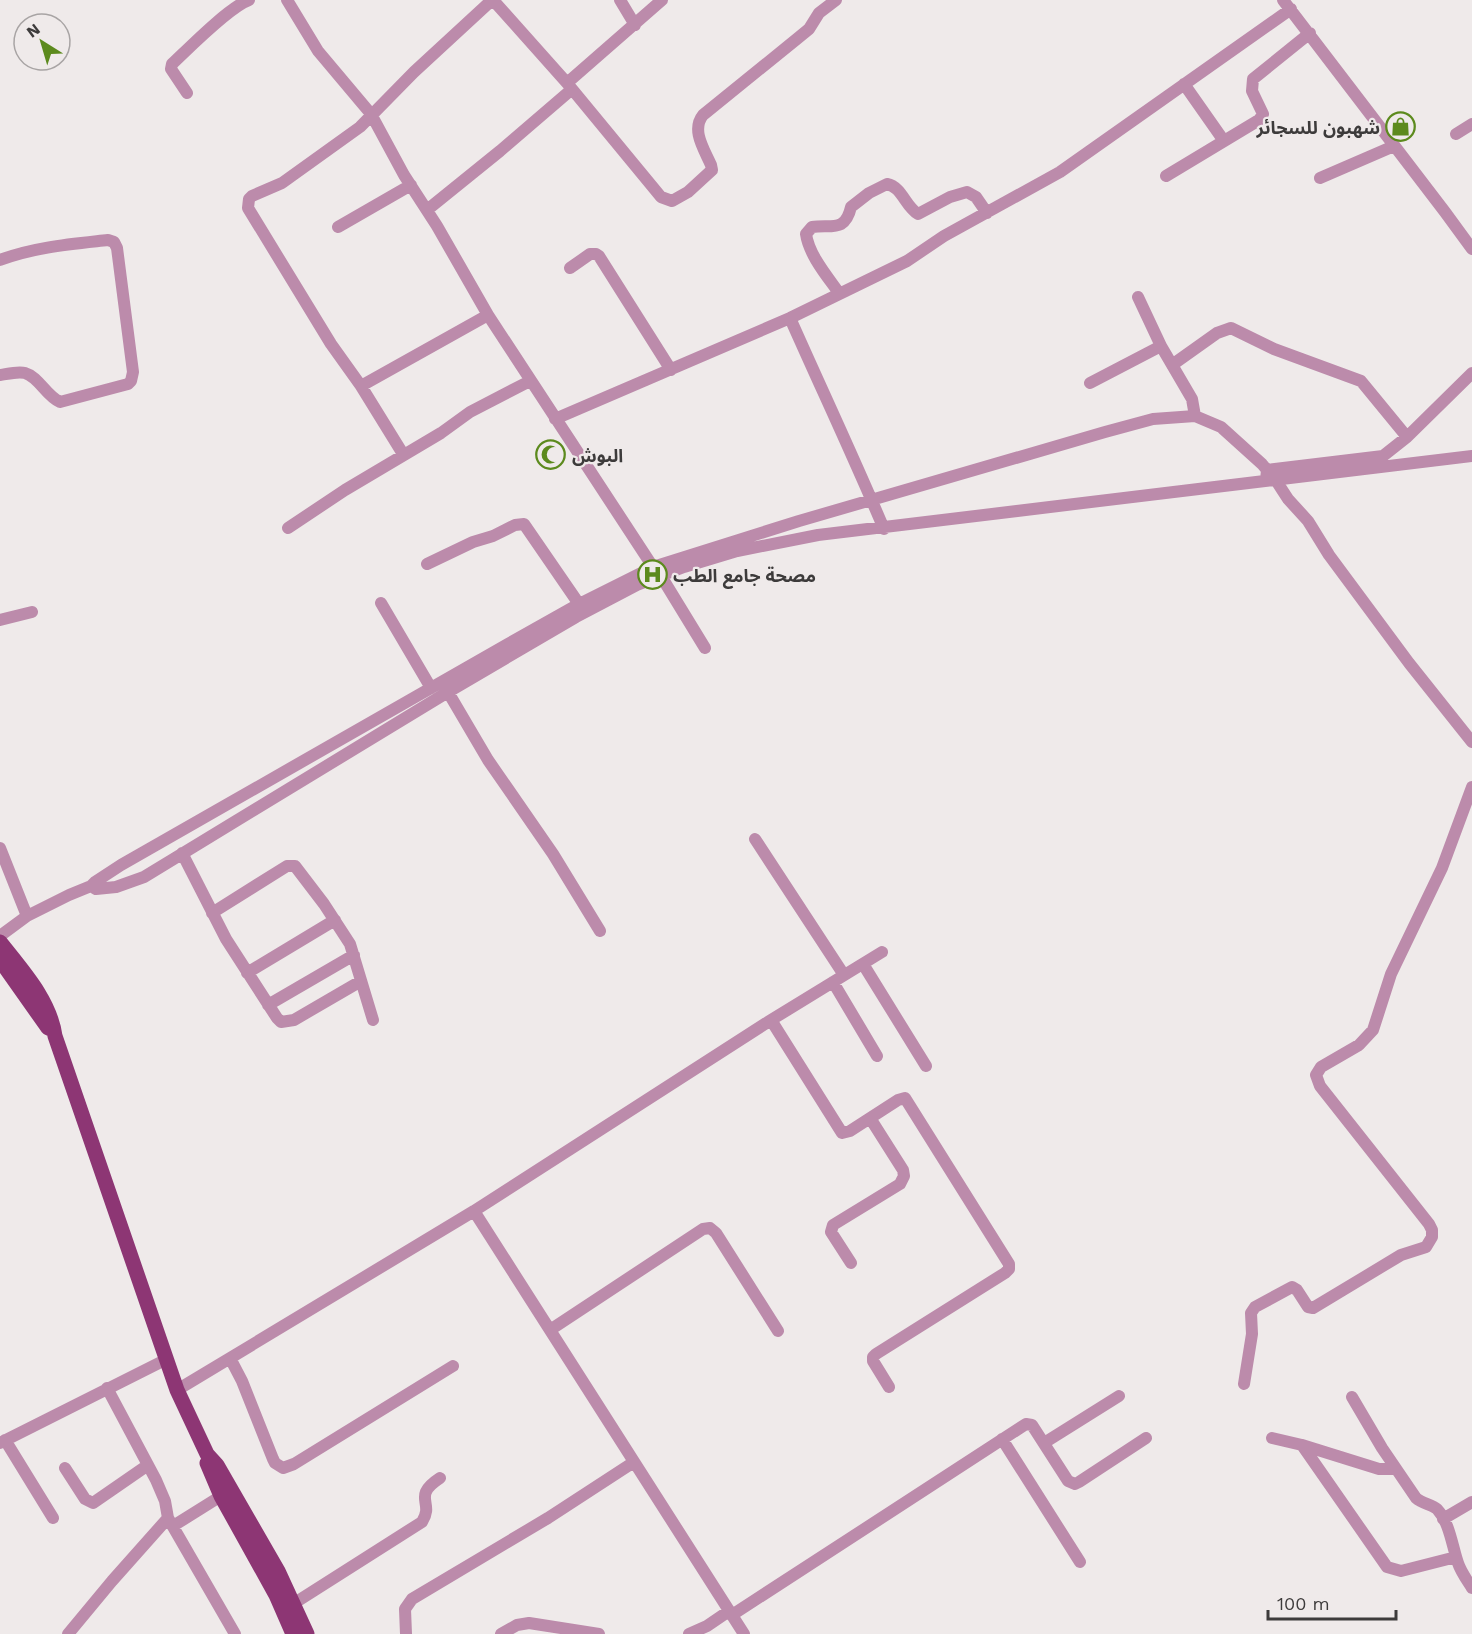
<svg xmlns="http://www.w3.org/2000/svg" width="1472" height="1634" font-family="'Work Sans','Noto Sans Arabic',sans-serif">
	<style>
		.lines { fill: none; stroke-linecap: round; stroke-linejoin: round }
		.minor { stroke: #bc8bab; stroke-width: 12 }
		.major { stroke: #8d3674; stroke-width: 15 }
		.labels { text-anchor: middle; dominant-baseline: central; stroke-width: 4.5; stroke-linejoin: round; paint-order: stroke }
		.poi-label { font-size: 18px; font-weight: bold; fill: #3d3b3b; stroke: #efeaea; text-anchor: start }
	</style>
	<rect width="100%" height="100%" fill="#efeaea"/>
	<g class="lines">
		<path class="minor" d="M287,0L318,51L371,114L404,175L437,226L488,315L653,567
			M493,0L567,83L661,197L672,201L688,192L712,170L711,165C704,149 691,130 703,115L798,38L809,29L819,13L836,0
			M620,0L635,25
			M1283,0L1445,212L1472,249
			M567,83L662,0
			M1184,84L1224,141
			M187,93L171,69L172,64C188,49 229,7 249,0
			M1456,134L1472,124
			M1166,176L1259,120L1263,114L1252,91L1253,79L1310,33
			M1320,178L1394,146
			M427,210L500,151L571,90
			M338,227L411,185
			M0,260C34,247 72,244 108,240L114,242L117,248L133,372L131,381L128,384L60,402C46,396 39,377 25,373C18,371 7,374 0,375
			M570,268L590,254H596L599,256L671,370
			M839,293C827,276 809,255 806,234L812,227C831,224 845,233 851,207L869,193L887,184C902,187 905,206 918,214L950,197L967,192L976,197L987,213
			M1138,297L1161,346L1192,399L1195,416
			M790,318C821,388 854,458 884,529
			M1172,365L1217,333L1231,328L1274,349L1361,381L1407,437
			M1090,383L1161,346
			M361,386L488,315
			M555,419L790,318L907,261L944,236L1060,172L1291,9
			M403,454L361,386L331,344L248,208L249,199L252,196L282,183L360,127L414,72L492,0
			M1372,467L1383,456L1407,437L1472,373
			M1267,470L1383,456
			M1275,479L1288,499L1308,521L1329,555L1409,663L1472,742
			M288,528L345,490L441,433L470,412L530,381
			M427,564L473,542L493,536L515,525L524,524L579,604
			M661,576L705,648
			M381,603L431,688
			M0,620L32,612
			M448,692L488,760L553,854L600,931
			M755,839L844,975
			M0,848L27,916
			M182,853L226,939L277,1018L281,1022L294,1020L361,981
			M91,886L96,889L116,887L144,877L448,692L576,617L637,585L684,567L737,551L818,535L1472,456
			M212,913L287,866H295L324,904L350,944L373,1020
			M0,936L27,916L69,895L91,886L95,882L121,865L508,644L579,604L653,567L799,521L1105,432L1153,419L1195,416L1221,427L1262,464L1267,470L1266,480
			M863,964L926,1066
			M247,973L335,920
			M833,982L877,1056
			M268,1005L354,955
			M771,1020L842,1133L850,1131L898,1100L905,1098L1009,1264V1269L1005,1273L876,1354L873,1357V1361L889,1387
			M474,1211L744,1634
			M851,1263L831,1232L833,1225L900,1184L904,1176L903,1170L870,1118
			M550,1330L703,1229L710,1228L716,1233L778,1331
			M230,1358L242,1381L273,1459L275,1463L283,1468L294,1464L453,1366
			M1244,1384L1252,1334L1251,1313L1255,1307L1292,1287L1297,1290L1308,1307L1313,1308L1401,1255L1426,1247L1432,1237V1230L1429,1224L1320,1086L1316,1075L1321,1067L1359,1045L1373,1030L1391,974L1442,868L1472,787
			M107,1388L156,1480L165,1501L168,1518
			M177,1390L474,1211L771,1020L882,952
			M1352,1397L1382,1448L1416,1498C1423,1504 1431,1504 1437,1509C1450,1523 1452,1546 1458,1563C1461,1572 1467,1580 1472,1588
			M1272,1438L1302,1445L1379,1469H1396
			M1002,1439L1080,1562
			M5,1440L53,1518
			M0,1443L167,1359
			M1044,1443L1119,1396
			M1302,1445L1387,1567L1401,1571L1456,1557
			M65,1468L85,1499L93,1503L148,1465
			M1443,1519L1472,1502
			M173,1526L221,1496
			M293,1604L422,1522C435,1502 411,1497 440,1478
			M732,1615L1026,1424L1032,1425L1068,1481L1075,1484L1079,1482L1146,1438
			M68,1634L112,1581L168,1518L235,1634
			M406,1634L405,1609L412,1599L548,1518L634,1462
			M501,1634L517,1625L529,1623L599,1634
			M689,1634L707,1626L729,1611"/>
		<path class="major" d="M0,942C22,970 50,1000 55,1036L177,1390L207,1454L217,1465L278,1571L307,1634
			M0,960L48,1028
			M207,1463L221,1496L276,1595L293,1634"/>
	</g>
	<defs>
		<symbol id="shop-ring" viewBox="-11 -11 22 22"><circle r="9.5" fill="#efeaea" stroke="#5c8a1d" stroke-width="1.5"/><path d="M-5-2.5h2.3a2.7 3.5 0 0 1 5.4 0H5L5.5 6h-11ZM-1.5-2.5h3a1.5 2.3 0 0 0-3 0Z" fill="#5c8a1d"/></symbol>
		<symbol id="mosque-ring" viewBox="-11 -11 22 22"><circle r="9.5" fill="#efeaea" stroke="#5c8a1d" stroke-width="1.5"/><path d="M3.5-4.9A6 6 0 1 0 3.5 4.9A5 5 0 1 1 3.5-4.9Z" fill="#5c8a1d"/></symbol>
		<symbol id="hospital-ring" viewBox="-11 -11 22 22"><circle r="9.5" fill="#efeaea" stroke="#5c8a1d" stroke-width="1.5"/><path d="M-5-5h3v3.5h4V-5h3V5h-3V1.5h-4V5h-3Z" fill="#5c8a1d"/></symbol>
	</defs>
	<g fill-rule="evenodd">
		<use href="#shop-ring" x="1384" y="110" width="33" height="33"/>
		<use href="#mosque-ring" x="534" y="438" width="33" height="33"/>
		<use href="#hospital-ring" x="636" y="558" width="33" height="33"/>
	</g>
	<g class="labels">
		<g class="poi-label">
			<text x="1380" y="127" text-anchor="end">شهبون للسجائر</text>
			<text x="572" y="455">البوش</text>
			<text x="673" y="575">مصحة جامع الطب</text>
		</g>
	</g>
	<g transform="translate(42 42) rotate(323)"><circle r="28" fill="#efeaea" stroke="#a8a4a4" stroke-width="1.5"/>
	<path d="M0-4.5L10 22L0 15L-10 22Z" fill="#5c8a1d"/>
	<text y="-9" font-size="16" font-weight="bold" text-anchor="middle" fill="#3d3b3b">N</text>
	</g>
	<path d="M1268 1610v9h128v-9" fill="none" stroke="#3d3b3b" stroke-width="3"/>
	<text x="1277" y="1610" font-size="18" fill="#3d3b3b" stroke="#efeaea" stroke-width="4.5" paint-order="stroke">100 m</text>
</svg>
